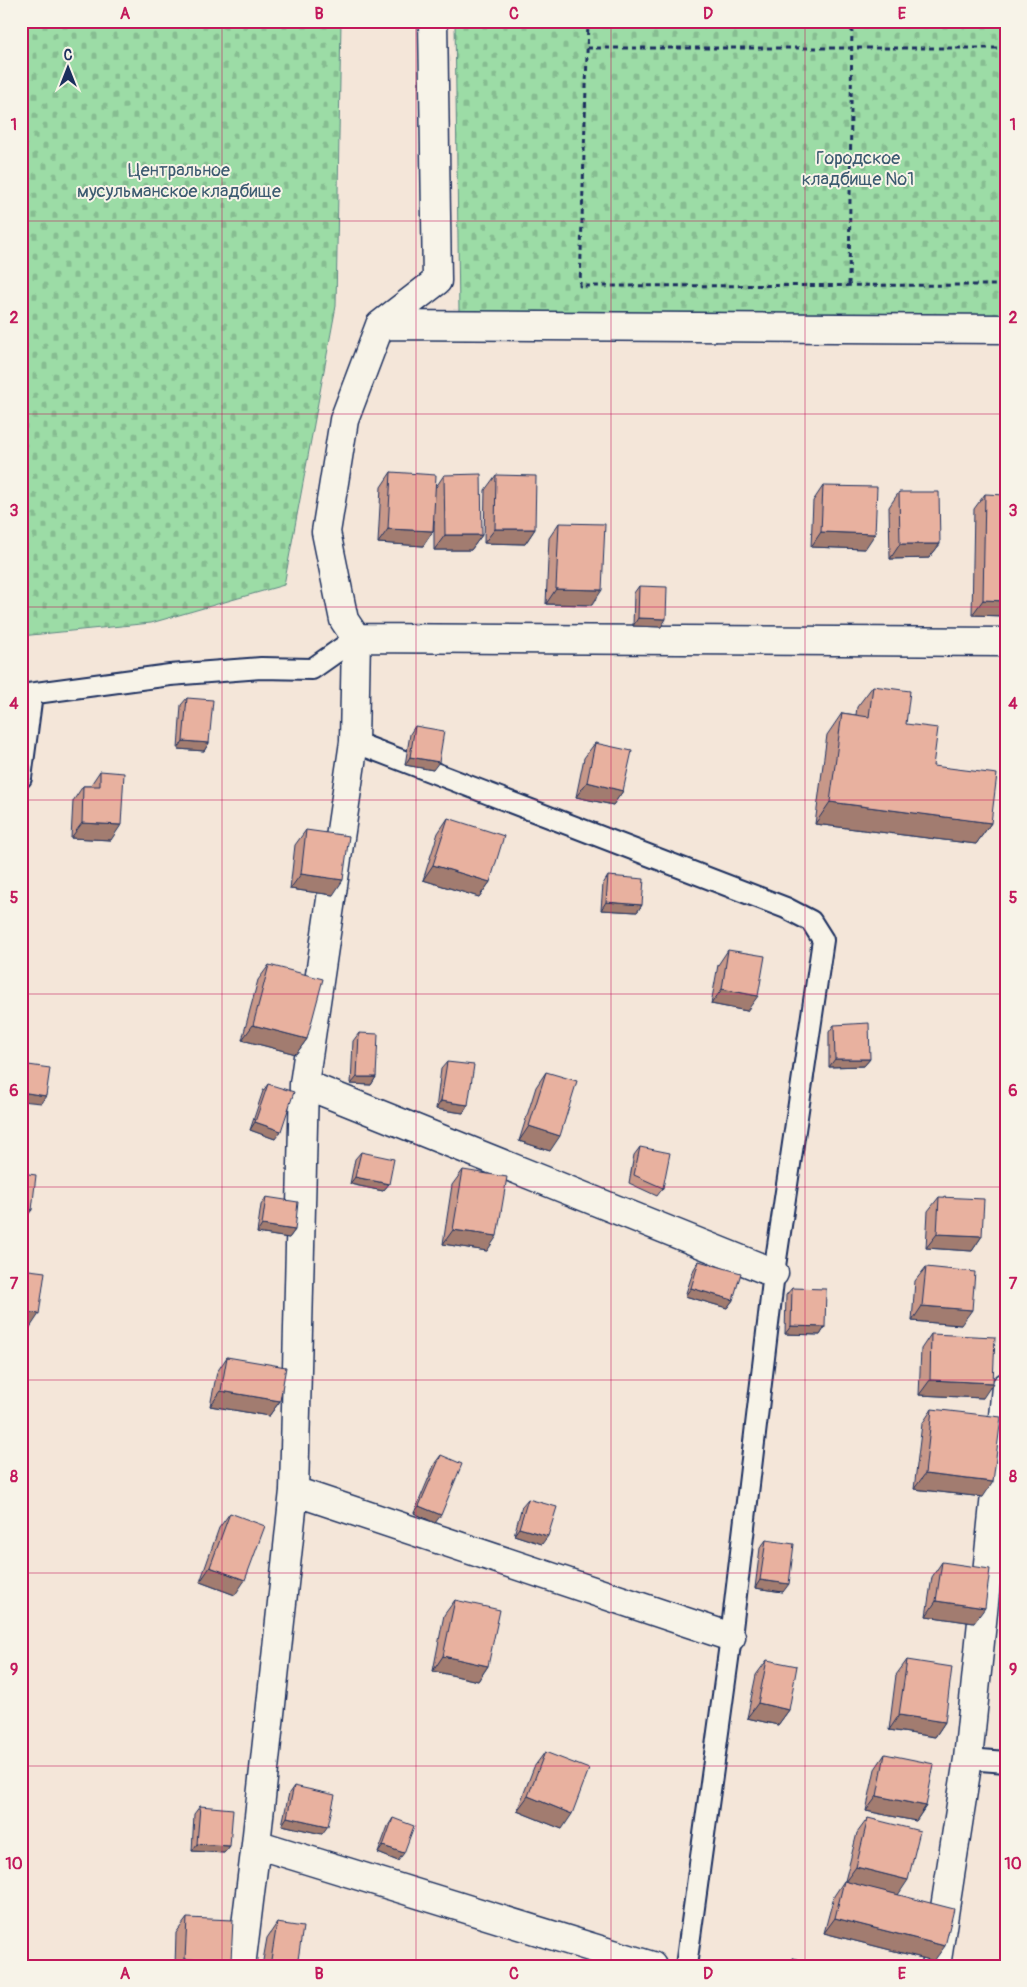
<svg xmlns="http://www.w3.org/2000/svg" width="1027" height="1987" font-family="Pangolin,sans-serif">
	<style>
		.cemetery { fill: url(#cemetery-stones); stroke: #5c8682 }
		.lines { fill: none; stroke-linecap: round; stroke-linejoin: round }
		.service-casing { stroke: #1b2f5e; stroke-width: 24 }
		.minor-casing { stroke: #1b2f5e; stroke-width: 31 }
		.path { stroke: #1b2f5e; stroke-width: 3; stroke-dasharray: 5 4; stroke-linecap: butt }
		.service { stroke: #f7f3e8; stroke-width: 20 }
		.minor { stroke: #f7f3e8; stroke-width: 28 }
		.wall { fill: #c89889; stroke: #1b2f5e }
		.shaded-wall { fill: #a27c6f; stroke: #1b2f5e }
		.building { fill: #e8b19f; stroke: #1b2f5e }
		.grid { fill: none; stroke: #c2185b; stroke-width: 1; stroke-opacity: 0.55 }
		.labels { text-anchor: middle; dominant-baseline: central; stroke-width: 4; stroke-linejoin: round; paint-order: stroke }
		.park-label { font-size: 18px; fill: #3b5a70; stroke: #f7f3e8 }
		.neatline { fill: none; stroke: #c2185b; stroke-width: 2 }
		.grid-label { font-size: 16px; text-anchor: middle; font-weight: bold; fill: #c2185b }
	</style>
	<defs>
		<pattern id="cemetery-stones" width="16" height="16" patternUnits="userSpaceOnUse" patternTransform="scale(1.25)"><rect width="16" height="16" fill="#9cdca6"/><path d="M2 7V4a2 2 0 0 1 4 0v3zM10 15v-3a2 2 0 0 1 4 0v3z" fill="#86bd91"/></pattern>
	</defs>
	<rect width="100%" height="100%" fill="#f4e6d9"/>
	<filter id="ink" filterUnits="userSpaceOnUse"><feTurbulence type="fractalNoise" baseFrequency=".02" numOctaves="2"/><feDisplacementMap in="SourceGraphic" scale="10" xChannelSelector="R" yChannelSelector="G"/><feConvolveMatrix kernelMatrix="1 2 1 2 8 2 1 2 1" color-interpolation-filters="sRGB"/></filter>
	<g filter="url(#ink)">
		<path class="cemetery" d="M21,21H341L336,306L284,585L151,623L21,636Z
			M455,21H1006V317L459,312Z"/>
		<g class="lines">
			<defs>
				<path id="service" d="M21,695L170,675L261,668L312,669L356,638
					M354,742L786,908L811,921L823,940L774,1273L731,1637L686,1966
					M21,778L32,694
					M968,1759L1006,1762"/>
				<path id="minor" d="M380,325L1006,329
					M356,638L1006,642
					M304,1084L774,1273
					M294,1491L731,1637
					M256,1844L652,1966
					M241,1966L256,1844L294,1491L304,1084L354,742L356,638L344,620L326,532L344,420L380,325L437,281L433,21
					M936,1966L968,1759L1006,1387"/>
			</defs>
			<use href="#service" class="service-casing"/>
			<use href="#minor" class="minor-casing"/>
			<path class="path" d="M588,21L580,286L1006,285
				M587,48H1006
				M849,285L852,21"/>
			<use href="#service" class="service"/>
			<use href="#minor" class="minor"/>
		</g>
		<path class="wall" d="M391,472L436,487L444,475L482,535L471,550H434V520L433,531L423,546L378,543L381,487Z
			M496,475L535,529L525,544L484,543L485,490Z
			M823,486L865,549L811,547L813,501Z
			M899,492L940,544L929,558L890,559L889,507Z
			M985,494L1006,616L972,615L974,509Z
			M559,523L592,605L546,604L549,538Z
			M639,586L661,627L633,626L634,593Z
			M873,686L906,724L933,766L991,823L976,844L815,824L827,735L842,713L856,715L857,707Z
			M187,698L209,743L204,751L178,749L181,705Z
			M415,726L433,770L405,765L410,734Z
			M595,743L623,791L613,805L576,797L584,758Z
			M100,771L111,840L71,838L73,801L83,786H90Z
			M448,818L490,882L479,897L423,880L438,833Z
			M306,830L333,895L290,889L295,845Z
			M608,876L642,905L637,912L601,910L603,884Z
			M728,950L747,1011L711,1004L718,965Z
			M269,965L307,1039L296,1054L242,1040L258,980Z
			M834,1025L870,1059L864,1066L829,1067V1032Z
			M359,1033L376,1077L371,1085L351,1084L353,1041Z
			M447,1062L468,1105L463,1113L436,1109L441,1069Z
			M546,1072L550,1151L519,1141L536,1087Z
			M268,1084L275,1139L250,1130L263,1091Z
			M640,1147L663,1188L657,1196L629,1183L634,1155Z
			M361,1152L389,1184L383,1191L350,1184L355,1159Z
			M463,1170L487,1251L443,1244L452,1185Z
			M266,1197L295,1230L289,1238L257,1233L261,1205Z
			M939,1197L982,1236L972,1251L926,1248L928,1211Z
			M699,1261L733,1300L727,1308L685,1296L694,1269Z
			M926,1267L961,1325L912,1321L915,1281Z
			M792,1288L825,1327L820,1335L785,1334L786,1295Z
			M931,1334L983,1398L919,1395L921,1349Z
			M227,1357L280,1401L269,1416L210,1406L217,1372Z
			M932,1409L983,1497L914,1489L922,1424Z
			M441,1455L435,1523L414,1513L435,1463Z
			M528,1499L542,1544L514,1535L522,1506Z
			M230,1513L235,1595L200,1582L219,1528Z
			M766,1540L783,1592L755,1588L760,1548Z
			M942,1562L974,1623L926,1616L932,1577Z
			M455,1600L488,1666L478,1681L433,1671L444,1615Z
			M767,1660L789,1710L778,1725L747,1718L756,1675Z
			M907,1660L945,1722L935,1737L889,1730L896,1675Z
			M545,1752L562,1829L517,1811L534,1767Z
			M885,1754L926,1806L916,1821L866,1811L875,1769Z
			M294,1786L322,1834L282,1825L289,1793Z
			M200,1806L230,1846L224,1853L192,1851L194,1814Z
			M393,1818L398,1861L378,1853L388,1826Z
			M868,1818L898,1894L934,1961L824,1933L834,1896L844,1881H845L857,1833Z
			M187,1918L231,1961L228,1966H175L176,1933Z
			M277,1923L297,1966H262L267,1938Z
			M793,1958L823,1966H787Z"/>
		<path class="shaded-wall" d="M388,529L433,531L423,546L378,543Z
			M495,529H535L525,544L484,543Z
			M821,532L875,534L865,549L811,547Z
			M445,535H482L471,550H434Z
			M900,544H940L929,558L890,559Z
			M556,589L602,590L592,605L546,604Z
			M983,600L1006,601V616L972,615Z
			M638,618L666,619L661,627L633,626Z
			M183,741L209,743L204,751L178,749Z
			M410,757L439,762L433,770L405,765Z
			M587,782L623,791L613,805L576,797Z
			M830,802L991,823L976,844L815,824Z
			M82,823L121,825L111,840L71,838Z
			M433,865L490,882L479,897L423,880Z
			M301,874L343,880L333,895L290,889Z
			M606,902L642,905L637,912L601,910Z
			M722,989L758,996L747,1011L711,1004Z
			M253,1025L307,1039L296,1054L242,1040Z
			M835,1059H870L864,1066L829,1067Z
			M357,1077H376L371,1085L351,1084Z
			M21,1092L46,1096L41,1103L21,1101Z
			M441,1101L468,1105L463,1113L436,1109Z
			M255,1122L281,1131L275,1139L250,1130Z
			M529,1126L560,1136L550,1151L519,1141Z
			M355,1177L389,1184L383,1191L350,1184Z
			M21,1208L32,1210L26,1217H21Z
			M262,1225L295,1230L289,1238L257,1233Z
			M453,1230L497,1236L487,1251L443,1244Z
			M937,1234L982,1236L972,1251L926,1248Z
			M691,1288L733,1300L727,1308L685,1296Z
			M922,1306L972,1310L961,1325L912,1321Z
			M21,1311L39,1314L29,1329L21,1328Z
			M791,1326L825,1327L820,1335L785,1334Z
			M930,1380L993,1383L983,1398L919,1395Z
			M221,1391L280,1401L269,1416L210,1406Z
			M925,1474L993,1482L983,1497L914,1489Z
			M419,1506L441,1515L435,1523L414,1513Z
			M519,1528L548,1536L542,1544L514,1535Z
			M210,1567L245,1580L235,1595L200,1582Z
			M760,1580L789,1584L783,1592L755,1588Z
			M936,1601L985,1608L974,1623L926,1616Z
			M443,1656L488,1666L478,1681L433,1671Z
			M758,1703L789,1710L778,1725L747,1718Z
			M899,1715L945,1722L935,1737L889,1730Z
			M528,1796L572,1814L562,1829L517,1811Z
			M877,1796L926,1806L916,1821L866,1811Z
			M287,1817L328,1826L322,1834L282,1825Z
			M197,1844L230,1846L224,1853L192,1851Z
			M383,1846L404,1853L398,1861L378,1853Z
			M856,1867L908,1880L898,1895L845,1882Z
			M835,1918L945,1946L934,1961L824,1933Z
			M185,1959L231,1961L228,1966H181Z"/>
		<path class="building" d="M391,472L436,475L433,531L388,529Z
			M481,474L482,535H445L444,475Z
			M496,475L536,476L535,529H495Z
			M823,486L877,487L875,534L821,532Z
			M899,492H939L940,544H900Z
			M985,494L1006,495V601L983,600Z
			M559,523L605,524L602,590L556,589Z
			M639,586L667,587L666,619L638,618Z
			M873,686L910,691L906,724L938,728L933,766L997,774L991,823L830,802L842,713L869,717Z
			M187,698L213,700L209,743L183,741Z
			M415,726L444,731L439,762L410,757Z
			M595,743L632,751L623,791L587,782Z
			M100,771L124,773L121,825L82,823L83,786H100Z
			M448,818L504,836L490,882L433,865Z
			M306,830L349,836L343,880L301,874Z
			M608,876L644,879L642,905L606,902Z
			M728,950L765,956L758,996L722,989Z
			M269,965L323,979L307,1039L253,1025Z
			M869,1023L870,1059H835L834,1025Z
			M359,1033L378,1034L376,1077H357Z
			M447,1062L474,1065L468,1105L441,1101Z
			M21,1064L50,1068L46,1096L21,1092Z
			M546,1072L577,1081L560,1136L529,1126Z
			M268,1084L294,1092L281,1131L255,1122Z
			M640,1147L670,1153L663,1188L634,1175Z
			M361,1152L394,1159L389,1184L355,1177Z
			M463,1170L507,1177L497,1236L453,1230Z
			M21,1173L36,1175L32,1210L21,1208Z
			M266,1197L298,1202L295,1230L262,1225Z
			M939,1197L984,1199L982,1236L937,1234Z
			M699,1261L741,1273L733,1300L691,1288Z
			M926,1267L975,1272L972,1310L922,1306Z
			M21,1269L45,1272L39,1314L21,1311Z
			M792,1288L826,1289L825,1327L791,1326Z
			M931,1334L995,1337L993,1383L930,1380Z
			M227,1357L286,1367L280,1401L221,1391Z
			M932,1409L1001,1417L993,1482L925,1474Z
			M441,1455L462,1464L441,1515L419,1506Z
			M528,1499L557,1507L548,1536L519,1528Z
			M230,1513L265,1526L245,1580L210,1567Z
			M766,1540L794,1544L789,1584L760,1580Z
			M942,1562L990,1569L985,1608L936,1601Z
			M455,1600L500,1610L488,1666L443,1656Z
			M767,1660L797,1666L789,1710L758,1703Z
			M907,1660L952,1667L945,1722L899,1715Z
			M545,1752L589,1769L572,1814L528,1796Z
			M885,1754L934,1764L926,1806L877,1796Z
			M294,1786L335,1795L328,1826L287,1817Z
			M200,1806L233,1809L230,1846L197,1844Z
			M393,1818L414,1826L404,1853L383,1846Z
			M868,1818L920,1831L908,1880L856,1867Z
			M844,1881L954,1909L945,1946L835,1918Z
			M187,1918L233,1920L231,1961L185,1959Z
			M277,1923L303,1927L297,1966H270Z
			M793,1958L823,1966H790Z
			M708,1964L718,1966H708Z"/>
	</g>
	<path class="grid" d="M222,21V1966M416,21V1966M611,21V1966M805,21V1966M21,221H1006M21,414H1006M21,607H1006M21,800H1006M21,994H1006M21,1187H1006M21,1380H1006M21,1573H1006M21,1766H1006"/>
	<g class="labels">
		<g class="park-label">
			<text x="858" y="158">Городское<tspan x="858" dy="21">кладбище №1</tspan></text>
			<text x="179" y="170">Центральное<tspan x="179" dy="21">мусульманское кладбище</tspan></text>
		</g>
	</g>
	<rect width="1027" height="1987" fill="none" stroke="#f7f3e8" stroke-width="55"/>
	<g transform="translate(68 68)" stroke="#f7f3e8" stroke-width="4" paint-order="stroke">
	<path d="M0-4L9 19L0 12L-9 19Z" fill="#1b2f5e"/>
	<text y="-8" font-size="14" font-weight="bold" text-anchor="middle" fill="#1b2f5e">С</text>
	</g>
	<rect x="28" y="28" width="972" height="1932" class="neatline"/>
	<g class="grid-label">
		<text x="125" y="19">A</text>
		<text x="319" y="19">B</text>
		<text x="514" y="19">C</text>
		<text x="708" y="19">D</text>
		<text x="902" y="19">E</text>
		<text x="14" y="130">1</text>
		<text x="1013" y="130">1</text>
		<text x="14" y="323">2</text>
		<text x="1013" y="323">2</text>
		<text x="14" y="516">3</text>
		<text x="1013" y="516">3</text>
		<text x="14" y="709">4</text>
		<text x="1013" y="709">4</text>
		<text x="14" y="903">5</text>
		<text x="1013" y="903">5</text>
		<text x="14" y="1096">6</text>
		<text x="1013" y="1096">6</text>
		<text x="14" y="1289">7</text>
		<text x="1013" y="1289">7</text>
		<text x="14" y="1482">8</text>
		<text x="1013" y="1482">8</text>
		<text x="14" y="1675">9</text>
		<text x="1013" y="1675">9</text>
		<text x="14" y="1869">10</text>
		<text x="1013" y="1869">10</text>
		<text x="125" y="1979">A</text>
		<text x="319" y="1979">B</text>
		<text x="514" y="1979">C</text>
		<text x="708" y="1979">D</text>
		<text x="902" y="1979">E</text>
	</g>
</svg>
